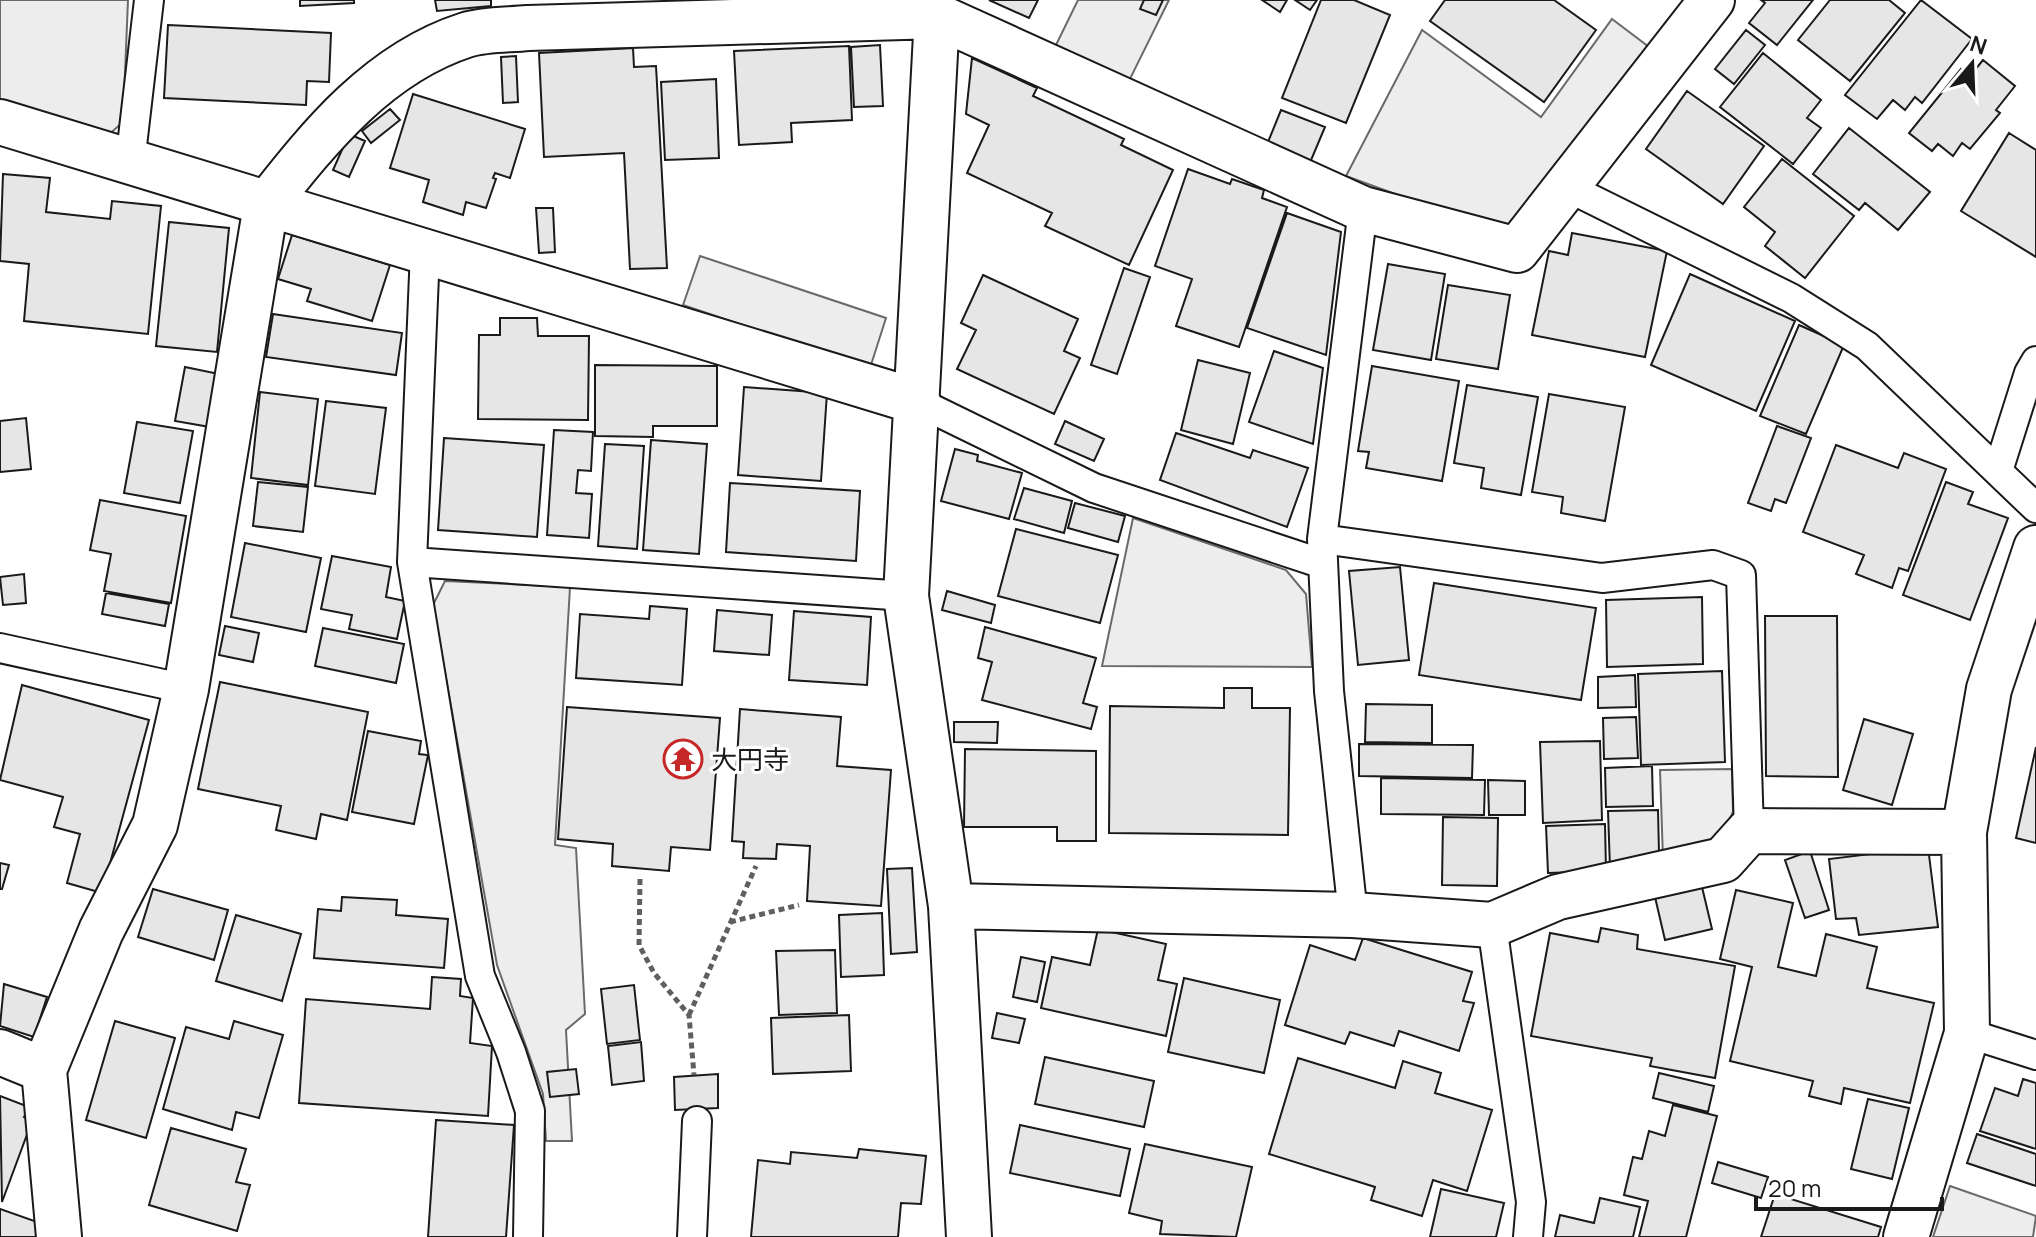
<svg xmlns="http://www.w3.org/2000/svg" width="2036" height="1237" font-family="Manrope,'Noto Sans JP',sans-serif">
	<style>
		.built { fill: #ededed; stroke: #6a6a6a; stroke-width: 2 }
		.building { fill: #e6e6e6; stroke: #1a1a1a; stroke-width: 2 }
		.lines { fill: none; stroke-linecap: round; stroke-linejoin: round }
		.service-casing { stroke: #1a1a1a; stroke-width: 32 }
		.minor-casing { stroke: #1a1a1a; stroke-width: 48 }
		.path { stroke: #5f5f5f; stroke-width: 5; stroke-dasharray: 6 4; stroke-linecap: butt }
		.service { stroke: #fff; stroke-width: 28 }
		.minor { stroke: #fff; stroke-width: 44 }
		.labels { text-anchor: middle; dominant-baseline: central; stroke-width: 6; stroke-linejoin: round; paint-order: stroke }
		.poi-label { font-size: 26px; fill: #1a1a1a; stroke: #fff; text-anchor: start }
	</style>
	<rect width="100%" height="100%" fill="#fff"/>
	<path class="built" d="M0,0H128L123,122L105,138L0,108Z
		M1078,0H1169L1128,83L1055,47Z
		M1612,19L1649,47L1521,222L1496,231L1346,176L1422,30L1541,117Z
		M700,256L886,318L870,368L683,305Z
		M1133,518L1286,570L1306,594L1312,667L1102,666Z
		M445,581L570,587L555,845L576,848L585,1014L566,1030L572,1141H546L543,1094L497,965L433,605Z
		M1732,769L1733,812L1717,845L1663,859L1660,770Z
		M1950,1186L2036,1216L2033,1237H1933Z"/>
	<path class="building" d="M300,0H354V3L300,6Z
		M435,0H491V6L437,11Z
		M989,0H1038L1029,18Z
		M1144,0H1163L1156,15L1140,9Z
		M1262,0H1287L1280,12Z
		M1295,0H1317L1310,10Z
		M1321,0H1354L1390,15L1346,123L1282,98Z
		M1445,0H1554L1596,30L1544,102L1430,21Z
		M1761,0H1813L1777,45L1749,23L1765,3Z
		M1830,0H1889L1905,13L1850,81L1798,40Z
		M1921,0L1972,39L1922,103L1915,97L1905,110L1893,100L1877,119L1845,95Z
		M168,25L331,33L329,82L307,81L306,105L164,98Z
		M1746,30L1765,45L1734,84L1715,69Z
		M880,45L883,106L854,107L851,47Z
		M849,46L852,120L791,123L792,142L739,145L734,51Z
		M633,48L634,67L656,66L667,268L630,269L624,153L544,157L539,53Z
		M1763,53L1821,100L1807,118L1821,128L1793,164L1720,107Z
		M516,56L518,102L503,103L501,57Z
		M972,58L1037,88L1033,96L1124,139L1121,145L1173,170L1129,265L1045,226L1052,213L967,173L989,125L966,114Z
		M1983,60L2015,86L1996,110L2000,113L1970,149L1962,143L1953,156L1938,144L1932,151L1909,133L1961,69L1970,76Z
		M716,79L719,158L665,160L661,82Z
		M1687,91L1764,146L1723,204L1646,149Z
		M413,94L525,129L510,178L495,173L493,178L496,179L486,208L466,202L463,215L423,202L429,180L390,168Z
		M390,109L400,120L371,143L362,131Z
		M1281,110L1325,127L1309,165L1266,147Z
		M1849,128L1930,192L1898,230L1865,203L1859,210L1813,174Z
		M2009,133L2036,150V257L1961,211Z
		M349,134L365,141L349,177L333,170Z
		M1782,159L1854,216L1805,278L1765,246L1775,232L1744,207Z
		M1188,169L1230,184L1232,179L1264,190L1262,198L1287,207L1239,347L1176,326L1192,279L1155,266Z
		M3,174L50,178L46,212L110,219L112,201L161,206L148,334L24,321L29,264L0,261Z
		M536,208H553L555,252L539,253Z
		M1287,213L1341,232L1326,355L1247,328Z
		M169,222L229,228L217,352L156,346Z
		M1572,233L1667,251L1645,357L1532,335L1549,251L1568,255Z
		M292,235L390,265L372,321L307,301L311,289L278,279Z
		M1388,264L1445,274L1431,360L1373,350Z
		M1124,268L1150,277L1117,374L1091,365Z
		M1690,274L1795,321L1756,411L1651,365Z
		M983,275L1078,319L1064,351L1080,358L1054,414L957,369L976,330L961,323Z
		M1448,285L1510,295L1498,369L1436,359Z
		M273,314L402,333L396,375L266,357Z
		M500,318H537L538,336H589L588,420L478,419L479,335H500Z
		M1799,325L1844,345L1806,434L1760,416Z
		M1274,351L1323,368L1313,444L1249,422Z
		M1198,360L1250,373L1233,444L1181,430Z
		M595,365L717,366V426H653V437L595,436Z
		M1372,366L1459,381L1442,481L1366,468L1369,452L1358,451Z
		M185,367L219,374L210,427L175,421Z
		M1467,385L1538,397L1521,495L1481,488L1484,468L1454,463Z
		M744,387L827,393L821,481L738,475Z
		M260,392L318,399L308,485L251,478Z
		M1549,394L1625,407L1605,521L1561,513L1563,497L1532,492Z
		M326,401L386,408L375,494L315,486Z
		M26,418L31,469L0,472V421Z
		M1065,421L1104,439L1094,461L1055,444Z
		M137,422L193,431L180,503L124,493Z
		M1777,426L1811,438L1786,503L1775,499L1771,511L1748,503Z
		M554,430L593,432L591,471L578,470L576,493L592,494L589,538L547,535Z
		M1176,433L1250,458L1253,450L1308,468L1287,527L1160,480Z
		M444,438L544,445L537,537L438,530Z
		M651,440L707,444L699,554L643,550Z
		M605,444L644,446L637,549L598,546Z
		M1836,445L1898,468L1904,453L1946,469L1908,571L1899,568L1892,588L1856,574L1864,555L1803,532Z
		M955,449L978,455L977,461L1022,473L1009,519L941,501Z
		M258,482L308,487L303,532L253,526Z
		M1946,482L1973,492L1968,504L2008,518L1970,620L1903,595Z
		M730,483L860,491L856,561L726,552Z
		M1024,488L1072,501L1064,533L1014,519Z
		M100,500L186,516L171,603L104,591L111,554L90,550Z
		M1075,503L1125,516L1118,542L1068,528Z
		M1016,529L1118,555L1100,623L998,596Z
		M245,543L321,558L306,632L231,617Z
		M332,556L391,567L386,597L405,601L397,639L349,629L352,615L321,609Z
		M1400,567L1409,660L1358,665L1349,571Z
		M24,574L26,603L3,605L0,577Z
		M1434,583L1596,608L1581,700L1419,675Z
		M947,591L995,605L991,623L942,610Z
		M106,593L169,604L165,626L102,614Z
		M1702,597L1703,664L1607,667L1606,600Z
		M650,606L687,609L682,685L576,678L580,614L649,619Z
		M717,610L772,615L769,655L714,651Z
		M794,611L871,617L867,685L789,680Z
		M1765,616H1837L1838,777L1766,776Z
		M225,626L259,633L253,662L219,655Z
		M985,627L1096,658L1083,703L1097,707L1091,729L982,700L992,662L978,658Z
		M323,628L404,644L396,683L315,666Z
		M1722,671L1725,762L1641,765L1638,674Z
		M1635,675L1636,707L1598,708V677Z
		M220,682L368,712L347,820L321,814L316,839L276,830L281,806L198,789Z
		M22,685L149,720L102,893L67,883L80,834L54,827L63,797L0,780Z
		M1224,688H1252V708H1290L1288,835L1109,833L1110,706L1224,708Z
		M1366,704L1432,705V743L1365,742Z
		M567,707L720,718L710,850L671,847L669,871L612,866L613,844L558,839Z
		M740,709L841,717L837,766L891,770L881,906L807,901L810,846L777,844L776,859L743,858L744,842L732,841Z
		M1636,717L1638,758L1604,759L1603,718Z
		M1864,719L1913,734L1892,805L1843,790Z
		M954,722H998L997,743L954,742Z
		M368,731L421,741L419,754L428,755L414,824L352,812Z
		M1600,741L1602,820L1543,823L1540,742Z
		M1359,744L1473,745L1472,778L1359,776Z
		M2036,747V843L2016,838Z
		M965,749L1096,751V841H1057V827H964Z
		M1652,766L1653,806L1606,807L1605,768Z
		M1381,778L1485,780L1484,815L1381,814Z
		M1488,780L1525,781V815H1489Z
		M1658,810L1659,853L1610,868L1608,811Z
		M1443,817L1498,818L1497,886L1442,885Z
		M1605,824L1606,871L1548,873L1546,826Z
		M1928,847L1938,927L1859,935L1856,918L1836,919L1829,859Z
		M1810,851L1829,910L1805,918L1785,860Z
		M0,863L9,865L2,889H0Z
		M912,868L917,952L891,954L887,869Z
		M1702,887L1712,929L1665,940L1655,897Z
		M153,889L228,910L214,960L138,937Z
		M1736,890L1793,903L1778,967L1816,976L1826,934L1877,947L1867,988L1934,1003L1910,1103L1844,1088L1841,1104L1809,1096L1813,1081L1730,1061L1752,967L1720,959Z
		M342,897L397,900L396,915L448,919L444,968L314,958L318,909L341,911Z
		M882,913L884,975L841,977L839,915Z
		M236,915L301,934L282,1001L216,981Z
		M1601,928L1638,935L1637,949L1735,966L1715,1078L1650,1066L1652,1058L1531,1036L1550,933L1598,942Z
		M1098,929L1166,944L1158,980L1177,984L1166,1036L1041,1008L1052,957L1090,965Z
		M1363,938L1472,972L1463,1001L1474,1003L1459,1051L1399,1031L1394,1046L1350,1032L1345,1044L1285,1025L1310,945L1355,960Z
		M835,950L837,1013L779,1015L776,951Z
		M1021,957L1045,962L1037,1002L1013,997Z
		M432,977L461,979L460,996L473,998L470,1043L492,1046L488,1116L299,1103L306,999L430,1009Z
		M1184,978L1280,1000L1264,1073L1168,1052Z
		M4,984L47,997L34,1037L0,1026Z
		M634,985L640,1040L607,1044L601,989Z
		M997,1013L1025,1019L1019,1043L992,1038Z
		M849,1015L851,1071L773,1074L771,1018Z
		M115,1021L175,1038L146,1138L86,1120Z
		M234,1021L283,1035L259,1118L236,1112L232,1130L163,1109L186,1027L229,1039Z
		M641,1042L644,1081L612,1085L608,1046Z
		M1045,1057L1154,1081L1144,1127L1035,1104Z
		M1298,1058L1395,1088L1403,1061L1441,1073L1435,1093L1492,1110L1467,1191L1433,1180L1422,1216L1371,1200L1375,1187L1269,1154Z
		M576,1069L579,1094L550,1097L547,1072Z
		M1659,1073L1714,1086L1708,1112L1653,1098Z
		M718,1074V1108L675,1110L674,1077Z
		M2023,1079L2036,1083V1149L1980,1131L1995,1088L2018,1096Z
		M0,1096L29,1107L24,1117L32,1121L2,1202Z
		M1868,1099L1909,1108L1892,1179L1851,1169Z
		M1673,1105L1717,1116L1686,1237H1639L1648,1201L1624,1195L1633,1157L1642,1159L1649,1131L1665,1136Z
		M436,1120L514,1125L506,1237H428Z
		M1020,1125L1130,1149L1120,1196L1010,1173Z
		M171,1128L246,1149L236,1182L250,1185L237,1231L149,1205Z
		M1977,1134L2036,1154V1186L1967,1163Z
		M1145,1144L1252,1167L1236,1237L1160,1234L1162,1221L1129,1213Z
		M859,1149L926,1156L921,1204L901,1203L898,1237H751L758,1160L790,1164L791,1152L857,1158Z
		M1718,1162L1768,1177L1761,1198L1712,1183Z
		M1441,1189L1504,1203L1496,1237H1430Z
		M1775,1194L1881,1227L1878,1237H1761Z
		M1600,1198L1640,1207L1633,1237H1555L1560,1215L1594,1223Z
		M0,1209L43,1224L38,1237H0Z"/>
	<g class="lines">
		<defs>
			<path id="service" d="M130,163L149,0
				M1569,188L1791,298L1867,346L2036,508
				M425,251L412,562L480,976L511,1052L530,1111L528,1237
				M918,402L1094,488L1323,564
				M1998,471L2029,373L2036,361
				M1322,539L1602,578L1713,565L1741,575L1749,831
				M412,562L906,596
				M0,648L186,689
				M1353,915L1329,691L1322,539L1363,209
				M1492,925L1531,1202L1528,1237
				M1967,1033L2036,1055
				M692,1237L697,1121"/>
			<path id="minor" d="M937,16L906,596L951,906L969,1237
				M0,122L918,402
				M951,906L1353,915L1492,925L1558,897L1723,860L1749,831L1964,832
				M0,1052L44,1070
				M59,1237L44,1070L101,931L155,825L186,689L266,205C320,136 379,63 466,35C485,29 508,30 528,28L937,16L1363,209L1517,250L1712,0
				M1906,1237L1967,1033L1964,832L1989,689L2036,548"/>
		</defs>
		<use href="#service" class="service-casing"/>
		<use href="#minor" class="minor-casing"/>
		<path class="path" d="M640,879L639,945L654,973L689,1015L694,1075
			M730,922L799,905
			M689,1015L756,866"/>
		<use href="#service" class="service"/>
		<use href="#minor" class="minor"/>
	</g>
	<defs>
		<symbol id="temple-ring" viewBox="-11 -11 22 22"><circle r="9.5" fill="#fff" stroke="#c62828" stroke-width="1.5"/><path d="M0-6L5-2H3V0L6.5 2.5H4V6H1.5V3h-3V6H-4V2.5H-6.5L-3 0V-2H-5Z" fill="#c62828"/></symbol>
	</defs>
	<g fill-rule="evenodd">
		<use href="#temple-ring" x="661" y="737" width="44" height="44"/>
	</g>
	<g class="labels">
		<g class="poi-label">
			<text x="711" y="759">大円寺</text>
		</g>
	</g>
	<g transform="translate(1972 64) rotate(19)" stroke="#ffffff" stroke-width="6" paint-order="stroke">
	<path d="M0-6L14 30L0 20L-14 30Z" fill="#1a1a1a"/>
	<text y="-12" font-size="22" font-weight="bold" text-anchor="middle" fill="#1a1a1a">N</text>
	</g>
	<path d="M1756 1197v12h186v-12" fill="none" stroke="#1a1a1a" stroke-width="4"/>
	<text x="1768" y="1197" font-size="24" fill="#1a1a1a" stroke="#ffffff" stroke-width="6" paint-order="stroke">20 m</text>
</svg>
